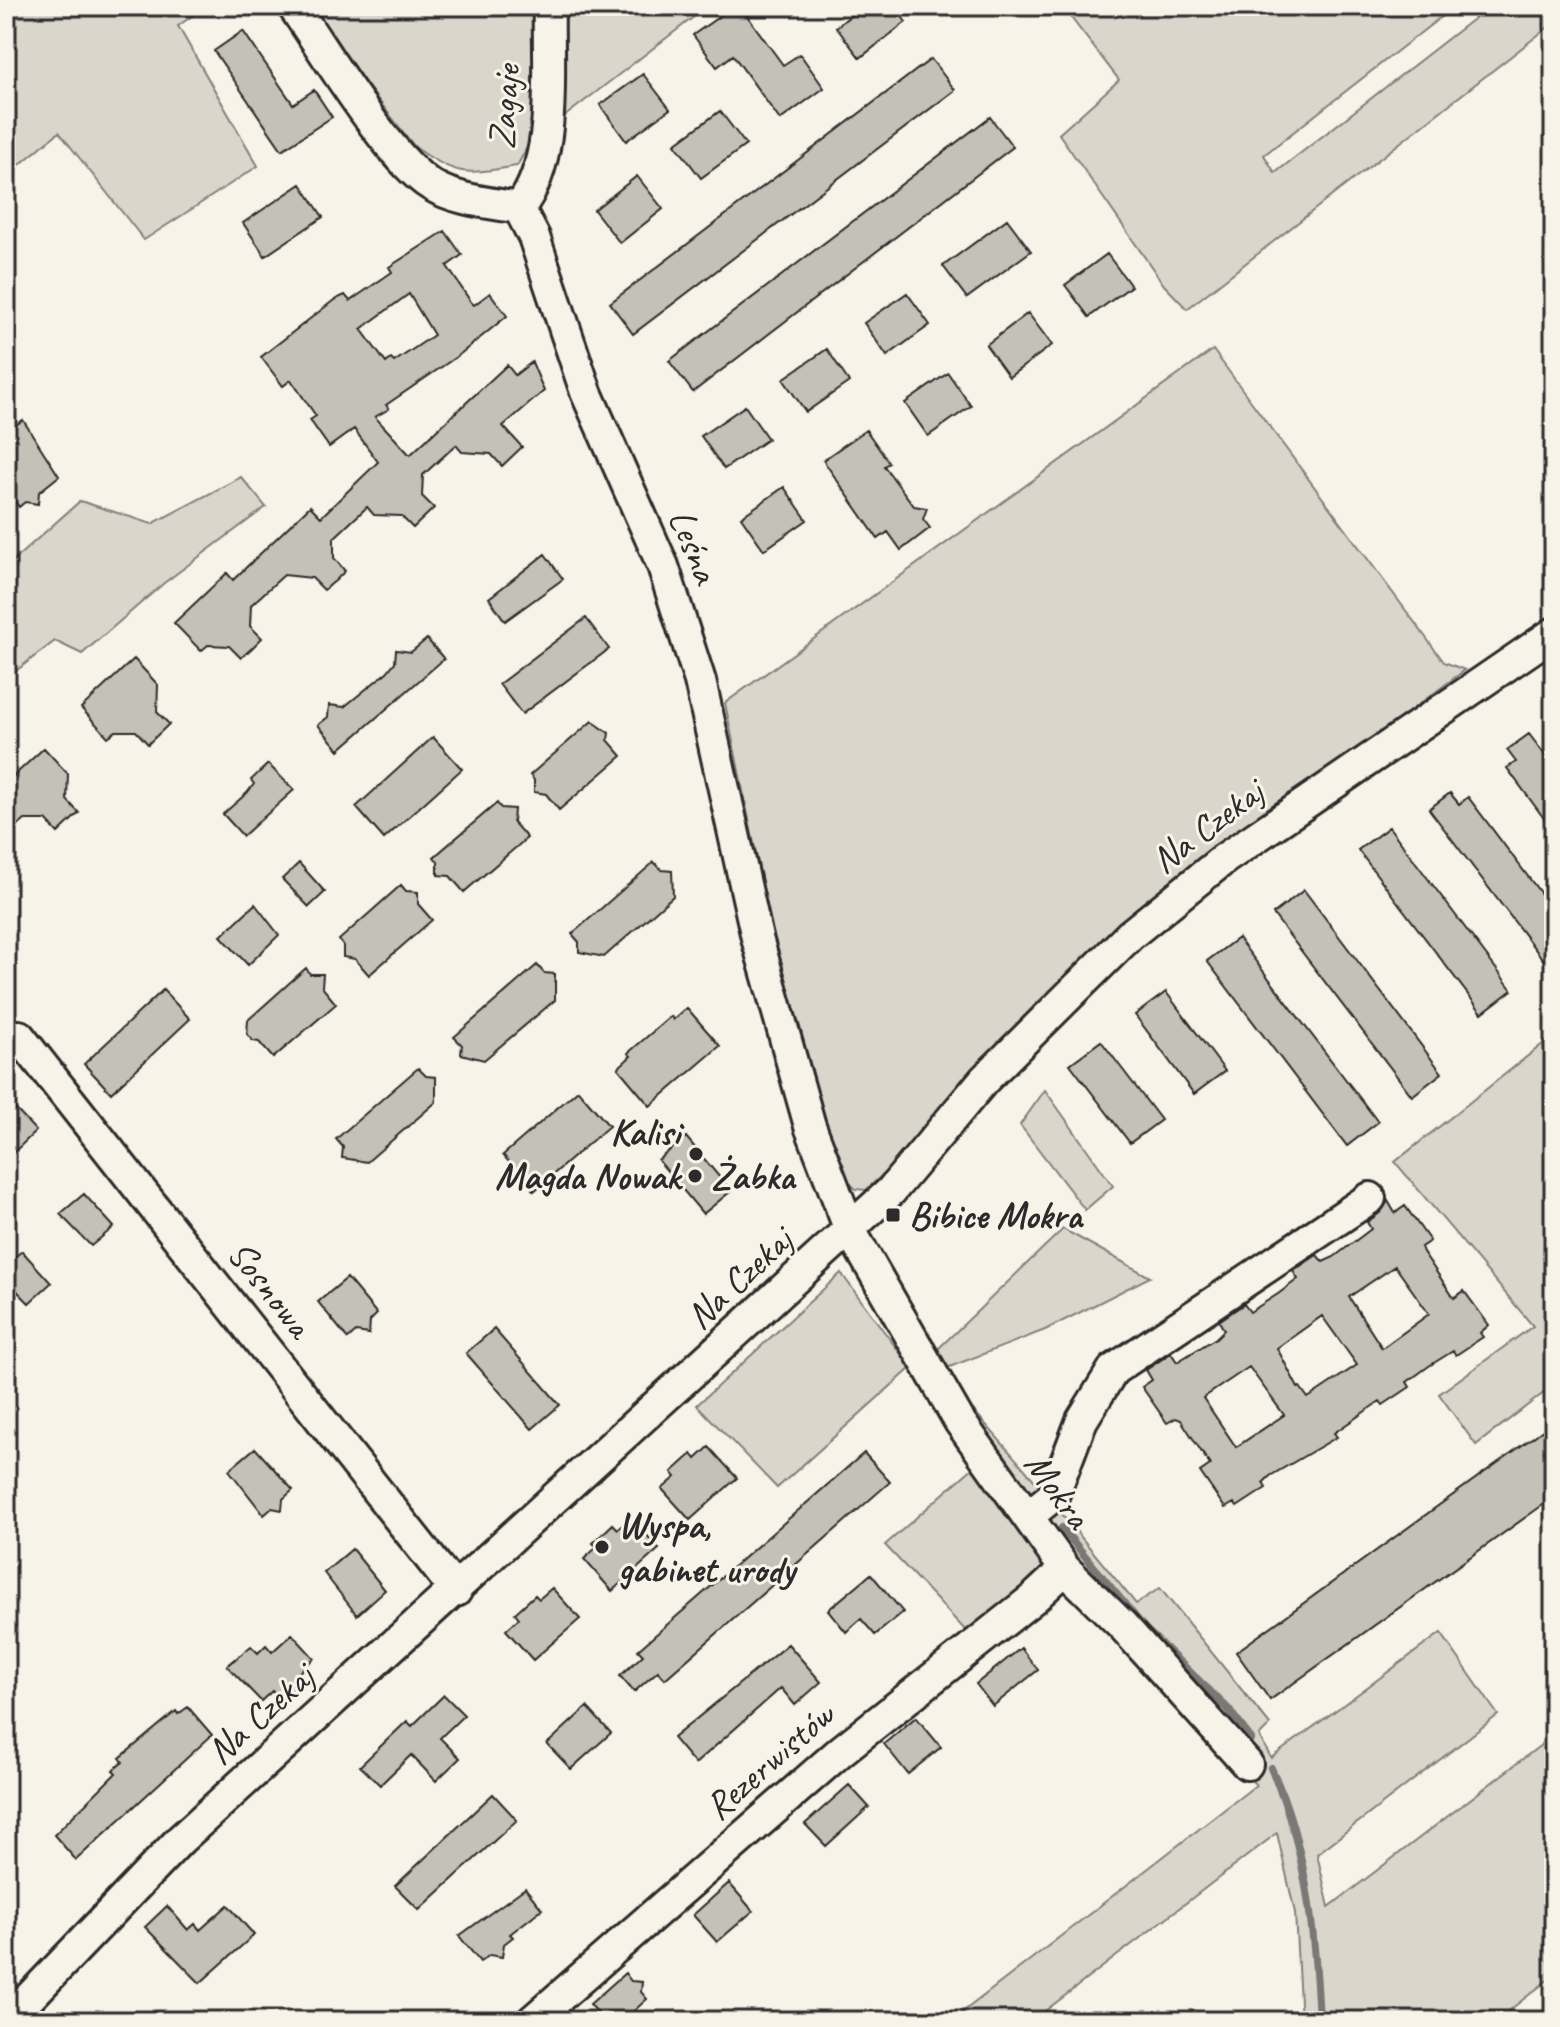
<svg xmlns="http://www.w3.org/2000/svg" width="1560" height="2027" font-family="Caveat,sans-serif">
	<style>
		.green { fill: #dad6cc; stroke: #82807c; stroke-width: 2 }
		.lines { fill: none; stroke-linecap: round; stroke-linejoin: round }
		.stream { stroke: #7a7874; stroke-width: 8 }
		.building { fill: #c4c1b9; stroke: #2b2b2b; stroke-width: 2; fill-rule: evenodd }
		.minor-casing { stroke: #2b2b2b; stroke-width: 36 }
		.minor { stroke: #f7f3e8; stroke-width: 30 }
		.poi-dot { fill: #2b2b2b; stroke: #f7f3e8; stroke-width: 3 }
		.labels { text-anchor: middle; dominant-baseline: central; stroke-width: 6; stroke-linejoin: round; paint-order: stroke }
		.street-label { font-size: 38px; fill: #2b2b2b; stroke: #f7f3e8 }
		.poi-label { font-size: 38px; font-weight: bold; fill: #2b2b2b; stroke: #f7f3e8; text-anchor: start }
	</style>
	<rect width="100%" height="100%" fill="#f7f3e8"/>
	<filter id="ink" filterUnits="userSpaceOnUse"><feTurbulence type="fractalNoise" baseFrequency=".0125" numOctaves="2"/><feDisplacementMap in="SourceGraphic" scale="16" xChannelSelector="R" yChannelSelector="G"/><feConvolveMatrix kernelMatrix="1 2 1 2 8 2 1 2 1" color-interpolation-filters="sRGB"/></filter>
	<g filter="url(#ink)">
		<path class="green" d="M6,6H206L178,26L258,166L144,240L59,132L6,176Z
			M305,6H540L537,129L517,166C467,174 458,178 415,147Z
			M561,6H708L556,123Z
			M1062,6H1455L1264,155L1275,173L1490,6H1554V28L1551,25L1187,309L1164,285L1059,134L1119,80Z
			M1213,350L1444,662L1465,670L1123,924L912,1147L866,1190L856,1189L841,1175L770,922L725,703Z
			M241,477L266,507L164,583L82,654L55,641L13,673L6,652V567L80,501L152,524Z
			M1554,1035V1385L1476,1445L1439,1394L1533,1326L1395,1162Z
			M1045,1090L1113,1186L1085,1210L1020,1125Z
			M1063,1229L1150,1277L1045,1330L947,1368L938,1349Z
			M841,1273L911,1368L777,1488L697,1405Z
			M968,1404L1042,1489L1030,1497L962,1410Z
			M976,1465L1046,1564L1026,1592L966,1631L885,1545Z
			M1057,1508L1136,1604L1160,1588L1270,1725L1259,1736L1271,1758L1441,1633L1498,1715L1317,1854L1329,1907L1554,1735V1975L1496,2021H1301L1295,1913L1277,1833L1032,2021H951L1256,1785L1109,1627L1123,1614L1048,1523Z"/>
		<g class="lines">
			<path class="stream" d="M1062,1528L1145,1629L1228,1709L1251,1739
				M1271,1768C1307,1846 1315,1936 1319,2021"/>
		</g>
		<path class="building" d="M734,6H740L783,65L800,54L824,88L780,120L733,55L717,67L693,35Z
			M863,6H894L906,22L860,58L836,27Z
			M243,31L293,104L314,90L332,117L282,150L214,51Z
			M931,59L955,90L633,334L610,303Z
			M643,74L670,109L626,141L600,105Z
			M720,111L746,145L701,178L675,144Z
			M990,117L1013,147L693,392L669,361Z
			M637,176L663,209L620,243L594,210Z
			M301,184L323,217L265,256L243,223Z
			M1007,219L1031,251L967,298L943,266Z
			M445,231L462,255L447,266L471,302L474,305L490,293L507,316L459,355L386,405L389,409L375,417L410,455L507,365L515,375L532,362L544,391L503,426L522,447L502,466L491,454L462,452L456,445L423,475L422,496L434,508L413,528L401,516L374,515L367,507L334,538V558L345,571L335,581L324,590L312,578L284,575L251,605L250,626L262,638L252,648L241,658L229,646L208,645L201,651L174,623L227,573L233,580L310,506L321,517L378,462L354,429L329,447L310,420L316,416L291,380L283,386L261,357L334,300L345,295L350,301L392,272L389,267ZM409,294L434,335L394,362L391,359L386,363L361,329Z
			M1107,254L1131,286L1089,317L1065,285Z
			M907,293L930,325L887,356L864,323Z
			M1028,313L1052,345L1009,377L986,345Z
			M827,349L849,382L806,412L783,379Z
			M948,373L971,406L928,436L905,403Z
			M745,406L768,439L724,469L701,436Z
			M23,420L59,476L39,492L38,504L25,502L19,507L6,489V432Z
			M866,430L889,463L884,466L914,506L927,508L923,519L930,528L901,550L888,532L878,539L823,460Z
			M784,487L807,520L764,550L741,517Z
			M545,554L563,579L505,621L489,598Z
			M586,618L609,649L522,714L499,684Z
			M427,639L444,659L339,750L318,725L328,717L329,705L344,707L387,672L395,662L396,650L411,652Z
			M134,659L158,685L157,712L169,724L148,744L136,731H116L108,737L81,708Z
			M592,721L609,733L608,740L622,756L559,810L546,794L534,792V780L530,775Z
			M1529,734L1554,767V832L1507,768L1516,762L1507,750Z
			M433,737L462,769L384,839L356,807Z
			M44,748L68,774L67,800L79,813L58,833L46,820H25L18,826L6,812V783Z
			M268,764L294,790L243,836L223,814L247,793L254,784L251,780Z
			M1450,793L1459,804L1468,797L1554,911V974L1429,809Z
			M497,803L501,808L514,809L513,822L527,838L464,892L450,876L438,875V862L434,857Z
			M1389,827L1512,990L1482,1013L1358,850Z
			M654,862L662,870L672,871L673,896L604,957L579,952V942L572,934Z
			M299,863L325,892L309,907L282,879Z
			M401,885L406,891L418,892V904L432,920L369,975L355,959L343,957V945L339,940Z
			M1304,890L1442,1073L1412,1096L1273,914Z
			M255,904L279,935L248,965L221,936Z
			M1238,938L1378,1122L1347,1146L1207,961Z
			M537,965L544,973L555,974V1000L484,1060L461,1054L462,1045L454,1037Z
			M306,968L310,974H323L322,987L336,1004L273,1058L259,1042L253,1041L247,1034L248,1020Z
			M163,990L190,1019L111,1093L84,1064Z
			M1166,992L1225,1071L1194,1094L1135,1015Z
			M687,1008L720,1046L650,1106L618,1068L631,1056L628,1053L671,1016L673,1020Z
			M1101,1041L1161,1120L1130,1143L1070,1064Z
			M418,1068L426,1076L436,1077V1102L367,1162L342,1158L343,1147L336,1139Z
			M578,1090L609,1126L534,1191L503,1155Z
			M6,1099L36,1131L6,1160Z
			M686,1137L731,1191L703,1214L658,1160Z
			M84,1194L114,1227L91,1246L60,1214Z
			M1388,1201L1395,1213L1405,1206L1430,1241L1421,1247L1423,1252L1454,1298L1464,1291L1489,1325L1480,1333L1483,1337L1456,1355L1453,1351L1429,1366L1407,1382L1410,1387L1383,1405L1380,1401L1334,1433L1337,1437L1270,1476L1263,1483L1266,1488L1237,1507L1234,1503L1225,1508L1200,1472L1210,1465L1181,1420L1176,1418L1167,1423L1142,1387L1152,1380L1146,1370L1171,1353L1177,1362L1216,1338L1224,1330L1219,1321L1244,1304L1250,1312L1278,1294L1298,1279L1293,1271L1317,1255L1323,1262L1334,1257L1371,1229L1367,1222L1381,1212ZM1395,1266L1429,1314L1382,1348L1349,1297ZM1322,1316L1357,1365L1308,1398L1300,1387L1298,1388L1277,1348ZM1249,1367L1284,1415L1236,1447L1203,1398Z
			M22,1251L51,1283L29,1303L16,1290L6,1299V1264Z
			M347,1278L377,1314L370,1321L369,1334L356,1332L348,1339L318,1302Z
			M494,1329L560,1405L532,1429L466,1353Z
			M1554,1422V1497L1270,1700L1236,1652Z
			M709,1447L737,1478L690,1520L662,1489L676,1477L672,1472L692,1454L696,1459Z
			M255,1448L293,1490L283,1499L282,1510L272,1508L264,1515L229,1470Z
			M864,1453L890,1482L665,1679L658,1671L634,1692L620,1676L643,1655L638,1650Z
			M631,1517L659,1549L612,1591L584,1559L597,1547L593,1543L613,1524L618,1529Z
			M352,1549L385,1590L357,1615L324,1573Z
			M871,1574L903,1612L875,1635L861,1619L846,1632L828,1610Z
			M552,1588L580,1619L533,1660L506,1630L519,1618L515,1613L535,1595L539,1599Z
			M292,1634L314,1658L294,1677L301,1685L281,1701L272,1691L261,1701L227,1666L251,1646L258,1653L266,1645L272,1652Z
			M788,1644L821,1682L795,1705L781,1688L695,1764L673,1738Z
			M1021,1648L1038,1670L993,1706L976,1684Z
			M444,1695L464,1715L440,1738L460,1758L436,1781L411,1755L380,1785L360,1766L407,1721L412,1726Z
			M188,1707L212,1735L76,1860L54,1835L116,1773L113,1770L123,1762L120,1758L176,1711L178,1714Z
			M587,1707L611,1733L571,1769L547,1744Z
			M916,1717L941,1747L908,1774L884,1744Z
			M849,1785L869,1807L826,1846L805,1824Z
			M493,1794L517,1820L419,1910L395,1886Z
			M729,1883L753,1911L717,1942L693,1915Z
			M525,1888L542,1909L510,1934L513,1937L504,1944L502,1957L490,1955L480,1962L459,1936Z
			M228,1905L254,1935L200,1983L145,1927L167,1906L188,1930L195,1924L200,1930Z
			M625,1973L631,1981L642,1982L641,1992L647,1999L623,2021H605L590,2004Z"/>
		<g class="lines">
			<defs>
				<path id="minor" d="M293,6C324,50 389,159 431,185C455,200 491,203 519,208
					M519,208L534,237L586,392L663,566L700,681L757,938L810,1126L850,1230L960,1422L1065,1569L1123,1626L1247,1764
					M519,208C559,159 547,68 549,6
					M19,1036L456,1591
					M1028,1516L1053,1496L1082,1420L1113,1370L1370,1198
					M7,2021L180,1840L891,1191L984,1080L1130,935L1224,859L1554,633
					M532,2021L841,1751L1035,1597L1065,1569"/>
			</defs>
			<use href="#minor" class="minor-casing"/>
			<use href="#minor" class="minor"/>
		</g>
	</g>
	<g class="poi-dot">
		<circle cx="696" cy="1154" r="8"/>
		<circle cx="695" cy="1176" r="8"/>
		<rect x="885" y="1207" width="16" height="16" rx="4"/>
		<circle cx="602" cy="1547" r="8"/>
	</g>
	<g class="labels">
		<g class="street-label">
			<text transform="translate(504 107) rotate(-86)">Zagaje</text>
			<text transform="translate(694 546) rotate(68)">Leśna</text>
			<text transform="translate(1207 826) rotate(-37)">Na Czekaj</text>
			<text transform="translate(739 1278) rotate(-43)">Na Czekaj</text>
			<text transform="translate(270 1289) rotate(52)">Sosnowa</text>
			<text transform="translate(1058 1490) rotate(54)">Mokra</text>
			<text transform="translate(260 1714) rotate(-42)">Na Czekaj</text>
			<text transform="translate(769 1761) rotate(-41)">Rezerwistów</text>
		</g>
		<g class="poi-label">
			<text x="680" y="1132" text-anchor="end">Kalisi<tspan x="680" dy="44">Magda Nowak</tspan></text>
			<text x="711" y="1176">Żabka</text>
			<text x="909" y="1215">Bibice Mokra</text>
			<text x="618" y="1525">Wyspa,<tspan x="618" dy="44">gabinet urody</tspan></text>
		</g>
	</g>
	<rect width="1560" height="2027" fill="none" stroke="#f7f3e8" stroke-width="32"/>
	<rect x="16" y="16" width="1528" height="1995" fill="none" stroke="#2b2b2b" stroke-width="3" filter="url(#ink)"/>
</svg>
